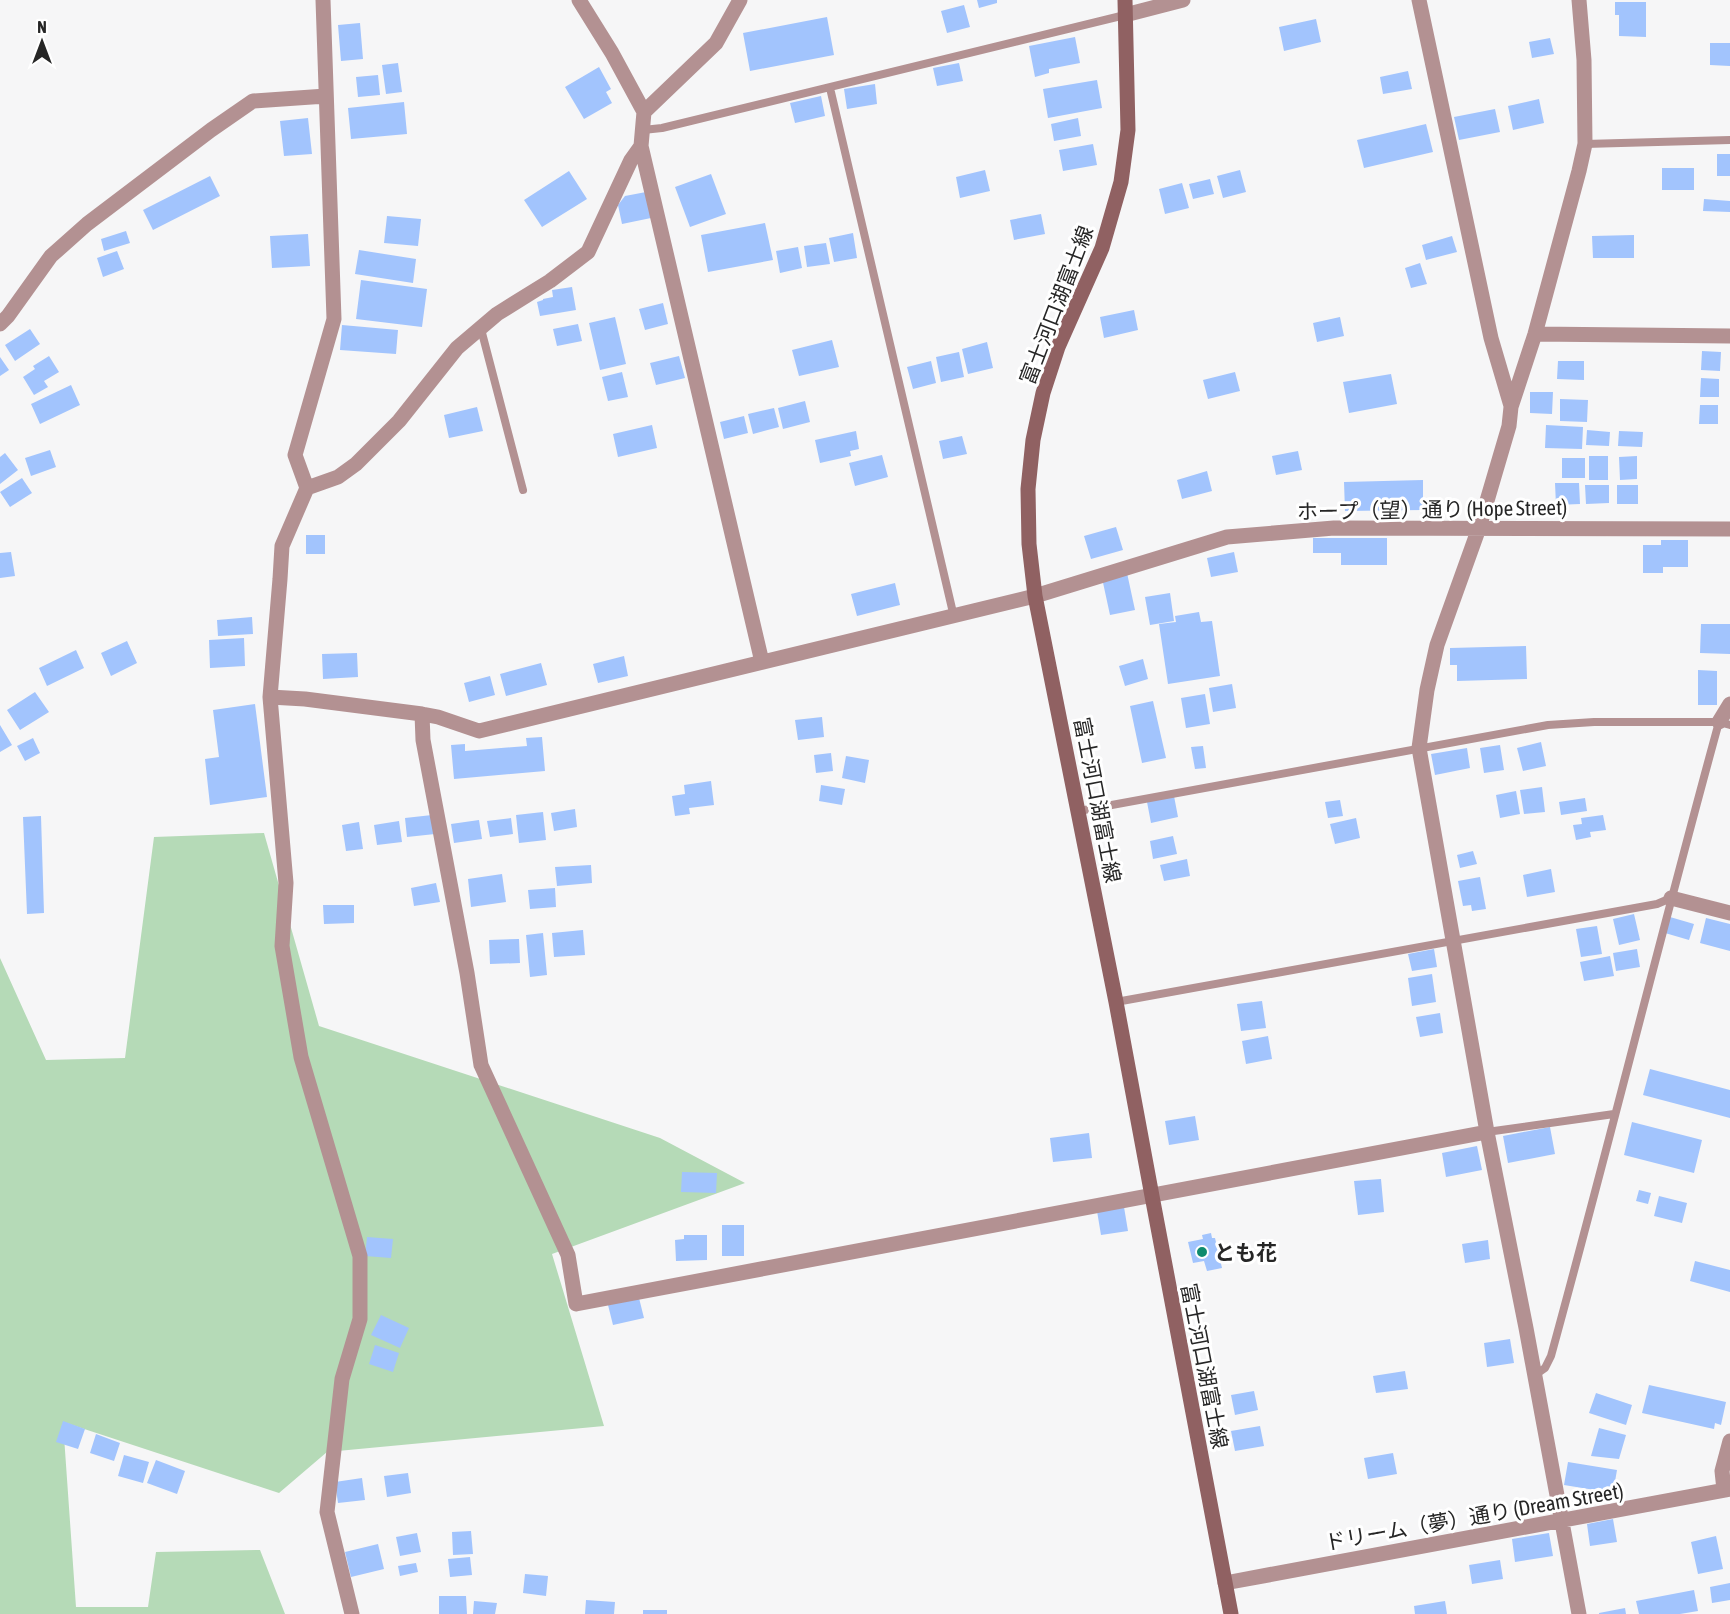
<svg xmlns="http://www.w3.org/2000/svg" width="1730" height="1614" font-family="'Asap Condensed','Noto Sans JP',sans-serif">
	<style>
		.green { fill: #b5dab7 }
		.building { fill: #a2c4fd }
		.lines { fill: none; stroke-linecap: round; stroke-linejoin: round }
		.service { stroke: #b39192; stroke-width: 8 }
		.minor { stroke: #b39192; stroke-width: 15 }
		.secondary { stroke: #906162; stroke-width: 15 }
		.poi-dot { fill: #0f8b6e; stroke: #fff; stroke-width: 2 }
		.labels { text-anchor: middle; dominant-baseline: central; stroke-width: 6; stroke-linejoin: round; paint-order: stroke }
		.street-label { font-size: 21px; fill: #262626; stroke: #fff }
		.poi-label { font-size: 21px; font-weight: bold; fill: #262626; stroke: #fff; text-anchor: start }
	</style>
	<rect width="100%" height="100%" fill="#f6f6f7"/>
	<path class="green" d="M264,833L319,1026L660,1138L745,1183L552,1254L604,1426L327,1452L279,1493L63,1422L76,1607H148L156,1552L260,1550L285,1614H0V958L46,1060L125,1058L154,837Z"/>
	<path class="building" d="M977,0H997V3L979,8Z
		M1615,2H1646V37L1619,36V15H1615Z
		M964,5L970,27L947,33L941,11Z
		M827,17L834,55L750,71L743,33Z
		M1316,19L1321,42L1284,51L1279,27Z
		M360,23L363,59L341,61L338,25Z
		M1075,37L1080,63L1049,69V73L1035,77L1029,46Z
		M1550,38L1554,54L1532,58L1529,42Z
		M1710,43H1730V66L1710,65Z
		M398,63L402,92L386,94L382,65Z
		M959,63L963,81L937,86L933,68Z
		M599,67L611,89L606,92L612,103L584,119L565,87Z
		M1408,71L1412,89L1383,94L1380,77Z
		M378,75L380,95L358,97L356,77Z
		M1097,80L1102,108L1048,118L1043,89Z
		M875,84L877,104L847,109L844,89Z
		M821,96L825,116L795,123L790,103Z
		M1539,99L1544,123L1513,130L1508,106Z
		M404,102L407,134L351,139L348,108Z
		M1495,109L1500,132L1459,140L1454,117Z
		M308,118L312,154L284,156L280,121Z
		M1078,118L1081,136L1054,141L1051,124Z
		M1426,124L1433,152L1364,168L1357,140Z
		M1093,144L1097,165L1063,171L1059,150Z
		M1717,154H1730V176H1717Z
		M1662,168H1694V190H1662Z
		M985,170L990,191L960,198L956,177Z
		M1240,170L1246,192L1223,198L1217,176Z
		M569,171L587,199L542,227L524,200Z
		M711,174L726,214L690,227L675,187Z
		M210,176L220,196L153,230L143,210Z
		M1210,179L1214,194L1193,199L1189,184Z
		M1182,183L1189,208L1165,214L1159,189Z
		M646,192L651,218L622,224L618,205L625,196Z
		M1704,199L1730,201V212L1703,211Z
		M1041,214L1045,234L1014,240L1010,220Z
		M387,216L421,219L418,246L384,243Z
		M765,223L773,260L708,272L701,235Z
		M126,231L130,243L104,251L101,239Z
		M853,233L857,258L834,262L829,238Z
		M308,234L310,266L272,268L270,236Z
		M1634,235V258H1593L1592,236Z
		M1452,236L1457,252L1426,260L1422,245Z
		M826,243L830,264L807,267L804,246Z
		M798,247L802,268L780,273L776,251Z
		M359,250L416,259L413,283L355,274Z
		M117,251L124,269L103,277L97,258Z
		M1420,263L1427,284L1411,288L1405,268Z
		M361,280L427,289L422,327L356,319Z
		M572,287L576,310L540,316L537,302L543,300V299L553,297L552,290Z
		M663,303L668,324L645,330L639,309Z
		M1134,310L1138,330L1104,338L1100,317Z
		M615,317L626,364L600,370L589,323Z
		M1340,317L1344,336L1317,342L1313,323Z
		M578,324L582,341L557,346L553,329Z
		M342,325L398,330L396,354L340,350Z
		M30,329L40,344L15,361L5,345Z
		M832,340L839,367L799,376L792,350Z
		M987,342L993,368L968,374L962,349Z
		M1702,351L1721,352L1720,371L1701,370Z
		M959,352L964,377L941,382L936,357Z
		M49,356L59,372L44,381L48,387L34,395L23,377L35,369L33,366Z
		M679,356L685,378L656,385L650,363Z
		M0,357L9,370L0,376Z
		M931,361L936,383L913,389L907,367Z
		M1558,361H1584V380L1557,379Z
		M622,372L628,397L608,401L602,377Z
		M1235,372L1240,391L1208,399L1203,380Z
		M1391,374L1397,404L1349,413L1343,382Z
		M1701,378L1719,379V397H1700Z
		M71,385L80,405L40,424L31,404Z
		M1530,392H1553L1552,414L1530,413Z
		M1560,399L1588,400L1587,422L1560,421Z
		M805,401L810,422L783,429L778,408Z
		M1700,405H1718V424H1699Z
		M477,407L483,431L449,438L444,415Z
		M774,408L779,427L753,434L748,414Z
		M744,416L748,433L724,439L720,422Z
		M652,425L657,448L618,457L613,434Z
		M1546,425L1583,427L1582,449L1545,448Z
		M1587,430L1610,432L1609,446L1586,445Z
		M856,431L859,449L850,451L851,456L820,463L815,440Z
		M1619,431L1643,432L1642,447L1618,446Z
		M962,436L967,454L943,459L939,441Z
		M50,450L56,467L31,476L25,458Z
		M1298,451L1302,470L1276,475L1272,456Z
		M5,453L18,470L0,484V457Z
		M882,455L888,477L855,486L849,463Z
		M1589,456H1608V480H1589Z
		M1637,456V479L1620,480L1619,457Z
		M1562,458H1585V478H1562Z
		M1207,471L1212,491L1182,499L1177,480Z
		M22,478L32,493L10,507L0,492Z
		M1423,480V510L1345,511L1344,482Z
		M1555,483H1579L1580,504L1556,505Z
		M1585,485H1609V503L1586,504Z
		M1617,485H1638V504H1617Z
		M1116,527L1123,550L1091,559L1084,536Z
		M306,535H325V554H306Z
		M1313,538H1387V565H1341V553H1313Z
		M1661,540H1688V567H1663V573H1643V545H1661Z
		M11,552L15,576L0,578V553Z
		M1234,552L1238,572L1211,577L1207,558Z
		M1127,573L1135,610L1110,615L1102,578Z
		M895,583L900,605L857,616L851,594Z
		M1170,593L1174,621L1150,625L1145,597Z
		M1199,612L1201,622L1212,621L1220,676L1168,684L1159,624L1176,622L1175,616Z
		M252,617L253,634L218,636L217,620Z
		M1701,624H1730V654L1700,653Z
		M244,638L245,666L210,668L209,640Z
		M127,641L137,663L111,676L101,653Z
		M1526,646L1527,679L1457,681V665H1450V648Z
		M76,650L84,668L47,686L39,668Z
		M357,653L358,677L323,679L322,654Z
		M624,656L628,676L598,683L593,664Z
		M1143,659L1148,679L1125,686L1119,666Z
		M541,663L547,685L506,696L500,674Z
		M1698,670L1717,671V705H1698Z
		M490,676L495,695L469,702L464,683Z
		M1232,684L1236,708L1213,712L1209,688Z
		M35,692L49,712L20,730L7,710Z
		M1205,694L1210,724L1186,728L1181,698Z
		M1153,701L1166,758L1142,763L1130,706Z
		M255,704L267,797L210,805L205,759L219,757L213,710Z
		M822,717L824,737L798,740L795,720Z
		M0,725L12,745L0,752Z
		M542,737L545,771L454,779L451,745L465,744V751L527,746L526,738Z
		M33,738L40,753L25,761L17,746Z
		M1541,742L1546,766L1523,771L1517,748Z
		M1500,745L1504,770L1484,773L1480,748Z
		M1203,746L1206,768L1195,769L1191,747Z
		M1467,748L1470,768L1435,775L1431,754Z
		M831,753L833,771L816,773L814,755Z
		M846,756L869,760L865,783L842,778Z
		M711,781L714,805L689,808L690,814L675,816L672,796L685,794L684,785Z
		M821,785L845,789L842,805L819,801Z
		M1542,787L1545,812L1524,814L1520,790Z
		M1516,791L1520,814L1500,818L1496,795Z
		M1174,796L1178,817L1151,823L1147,802Z
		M1585,798L1587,811L1561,815L1559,802Z
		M1340,800L1343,816L1328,818L1325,802Z
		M575,809L577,827L554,831L551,813Z
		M543,812L546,840L519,843L516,815Z
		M432,815L435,834L407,837L405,818Z
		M1603,815L1606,830L1590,832L1591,837L1576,840L1573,825L1582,824L1581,818Z
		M41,816L44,913L27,914L23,817Z
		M511,818L513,834L490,837L487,821Z
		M1356,818L1360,838L1335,844L1330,824Z
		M479,820L482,839L454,843L451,824Z
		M399,821L402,842L377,845L374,825Z
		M359,822L363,849L346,851L342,825Z
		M1173,836L1177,854L1153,859L1150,841Z
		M1473,851L1477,864L1460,868L1457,855Z
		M1187,859L1190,876L1164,881L1160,865Z
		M591,865L592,883L557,886L555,867Z
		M1551,869L1555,892L1527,897L1523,875Z
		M502,874L506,902L471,907L468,879Z
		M1480,877L1486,909L1472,911L1471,905L1463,906L1458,881Z
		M436,883L440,902L414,906L411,888Z
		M555,888L556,907L530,909L528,890Z
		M323,905H354V923L324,924Z
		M1634,914L1640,940L1619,945L1613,919Z
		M1670,917L1694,924L1689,940L1665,933Z
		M1706,918L1730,924V951L1700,943Z
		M1597,926L1602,954L1581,957L1576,929Z
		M583,930L585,955L554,957L552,933Z
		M543,933L547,975L530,977L526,935Z
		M519,939L520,963L490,964L489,940Z
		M1434,949L1437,967L1412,971L1408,954Z
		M1637,949L1640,967L1616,971L1613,953Z
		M1610,956L1614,976L1584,981L1580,962Z
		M1432,974L1436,1002L1412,1006L1408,978Z
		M1262,1001L1266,1028L1241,1031L1237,1004Z
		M1440,1013L1443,1033L1420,1037L1416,1017Z
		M1268,1036L1272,1059L1246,1064L1242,1041Z
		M1650,1069L1730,1090V1118L1643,1095Z
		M1195,1116L1199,1140L1169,1145L1165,1121Z
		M1632,1122L1702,1140L1694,1173L1624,1155Z
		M1550,1127L1555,1154L1508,1163L1503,1136Z
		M1089,1133L1092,1158L1053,1162L1050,1138Z
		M1477,1146L1482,1170L1446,1177L1442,1153Z
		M682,1172L717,1173L716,1193L681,1192Z
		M1381,1179L1384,1212L1358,1215L1354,1181Z
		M1639,1190L1651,1193L1648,1204L1636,1201Z
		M1659,1196L1687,1203L1682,1223L1654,1216Z
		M1124,1207L1128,1231L1101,1235L1097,1211Z
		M722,1225H744V1256H722Z
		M1211,1233L1212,1238H1215L1222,1268L1207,1271L1204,1261L1193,1263L1188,1242L1203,1239L1202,1235Z
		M684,1235H707V1260L676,1261L675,1240L684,1239Z
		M367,1237L393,1239L391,1258L365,1256Z
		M1488,1240L1490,1259L1465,1263L1462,1244Z
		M1695,1261L1730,1270V1292L1690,1281Z
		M639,1298L644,1318L613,1325L608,1305Z
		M381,1315L409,1328L400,1348L371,1335Z
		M1510,1339L1514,1363L1487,1367L1484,1343Z
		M375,1345L399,1353L393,1372L369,1364Z
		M1405,1371L1408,1389L1376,1393L1373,1376Z
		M1649,1385L1726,1402L1721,1425L1715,1423L1714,1429L1642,1413Z
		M1254,1391L1258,1410L1235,1415L1231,1395Z
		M1596,1393L1632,1405L1626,1425L1589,1413Z
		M63,1421L85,1429L78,1449L56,1442Z
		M1260,1426L1264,1446L1235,1451L1231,1431Z
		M1599,1428L1626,1435L1619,1459L1591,1456Z
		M96,1434L120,1443L114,1461L90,1453Z
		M1393,1453L1397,1474L1368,1479L1364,1458Z
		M124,1455L149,1462L143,1483L118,1476Z
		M156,1460L185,1471L177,1494L147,1483Z
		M1568,1462L1617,1470L1613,1493L1564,1485Z
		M408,1473L411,1493L387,1497L384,1476Z
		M362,1478L365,1500L338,1503L335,1482Z
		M1613,1519L1617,1542L1590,1546L1587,1524Z
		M471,1531L473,1554L453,1555L452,1532Z
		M417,1533L421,1552L400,1556L396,1537Z
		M1549,1533L1553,1556L1515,1562L1512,1539Z
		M1716,1536L1723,1569L1698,1574L1691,1542Z
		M378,1544L384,1569L351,1577L345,1552Z
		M470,1557L472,1575L450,1577L448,1559Z
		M1500,1560L1503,1579L1472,1584L1469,1565Z
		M416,1563L418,1572L400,1576L398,1566Z
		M525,1574L548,1576L546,1596L523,1593Z
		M1730,1583V1600L1712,1603L1710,1587Z
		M1694,1590L1698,1611L1680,1614H1639L1636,1601Z
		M439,1596H466L467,1614H439Z
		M586,1600L615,1602L614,1614H585Z
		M474,1601L497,1603L495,1614H473Z
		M1445,1601L1447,1614H1415L1414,1606Z
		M1625,1608L1626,1614H1599V1613Z
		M643,1610H667V1614H643Z"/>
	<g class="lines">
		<path class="service" d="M830,88L954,617
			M643,130L662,128L1125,15
			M1585,144L1730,140
			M481,329L523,490
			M1079,811L1548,725L1594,722H1719L1730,725
			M1116,1002L1657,904L1671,898
			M1487,1132L1614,1114
			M1535,1375L1545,1368L1551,1356C1609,1145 1661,933 1719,722"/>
		<path class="minor" d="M323,0L334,319L295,455L307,488L282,546L280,579L270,697L286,883L282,946L301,1057L360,1256V1319L342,1379L327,1512L352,1614
			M579,0L612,53L644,112
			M740,0L716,43L644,112L641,146L762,662
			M1419,0L1491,338L1511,406
			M1125,15L1183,0
			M0,324L8,316L51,256L87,224L211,130L253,101L326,96
			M1535,334L1730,336
			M307,488L338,477L356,464L399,421L457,348L497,314L550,281L588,252L631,160L641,146
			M270,697L305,699L422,714L438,717L479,731L1035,596L1227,537L1334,528L1730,529
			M422,714L423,740L467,973L481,1065L568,1255L576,1304L1487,1132
			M1719,722L1730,704
			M1671,898L1730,913
			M1724,1490L1722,1471L1730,1441
			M1225,1583L1730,1489
			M1579,1614L1526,1328L1487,1132L1419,748L1427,690L1437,645L1479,528L1509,426L1511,407L1535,334L1579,171L1585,144L1584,60L1579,0"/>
		<path class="secondary" d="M1125,0L1128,130L1121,182L1102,248L1058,347L1043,393L1033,440L1028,489L1029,544L1035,596L1116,1002L1152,1196L1231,1614"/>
	</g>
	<circle class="poi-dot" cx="1202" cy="1252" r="6"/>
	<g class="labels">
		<g class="street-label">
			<text transform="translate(1056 305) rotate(-69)">富士河口湖富士線</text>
			<text transform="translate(1432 509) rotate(-1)">ホープ（望）通り (Hope Street)</text>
			<text transform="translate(1098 800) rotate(79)">富士河口湖富士線</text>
			<text transform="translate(1205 1366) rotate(79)">富士河口湖富士線</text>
			<text transform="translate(1474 1516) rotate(-10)">ドリーム（夢）通り (Dream Street)</text>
		</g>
		<g class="poi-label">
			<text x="1214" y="1252">とも花</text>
		</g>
	</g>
	<g transform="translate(42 42)" stroke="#ffffff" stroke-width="4.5" paint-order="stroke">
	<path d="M0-4.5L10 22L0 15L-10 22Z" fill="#262626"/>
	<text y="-9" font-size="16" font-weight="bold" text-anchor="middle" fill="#262626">N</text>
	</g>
</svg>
